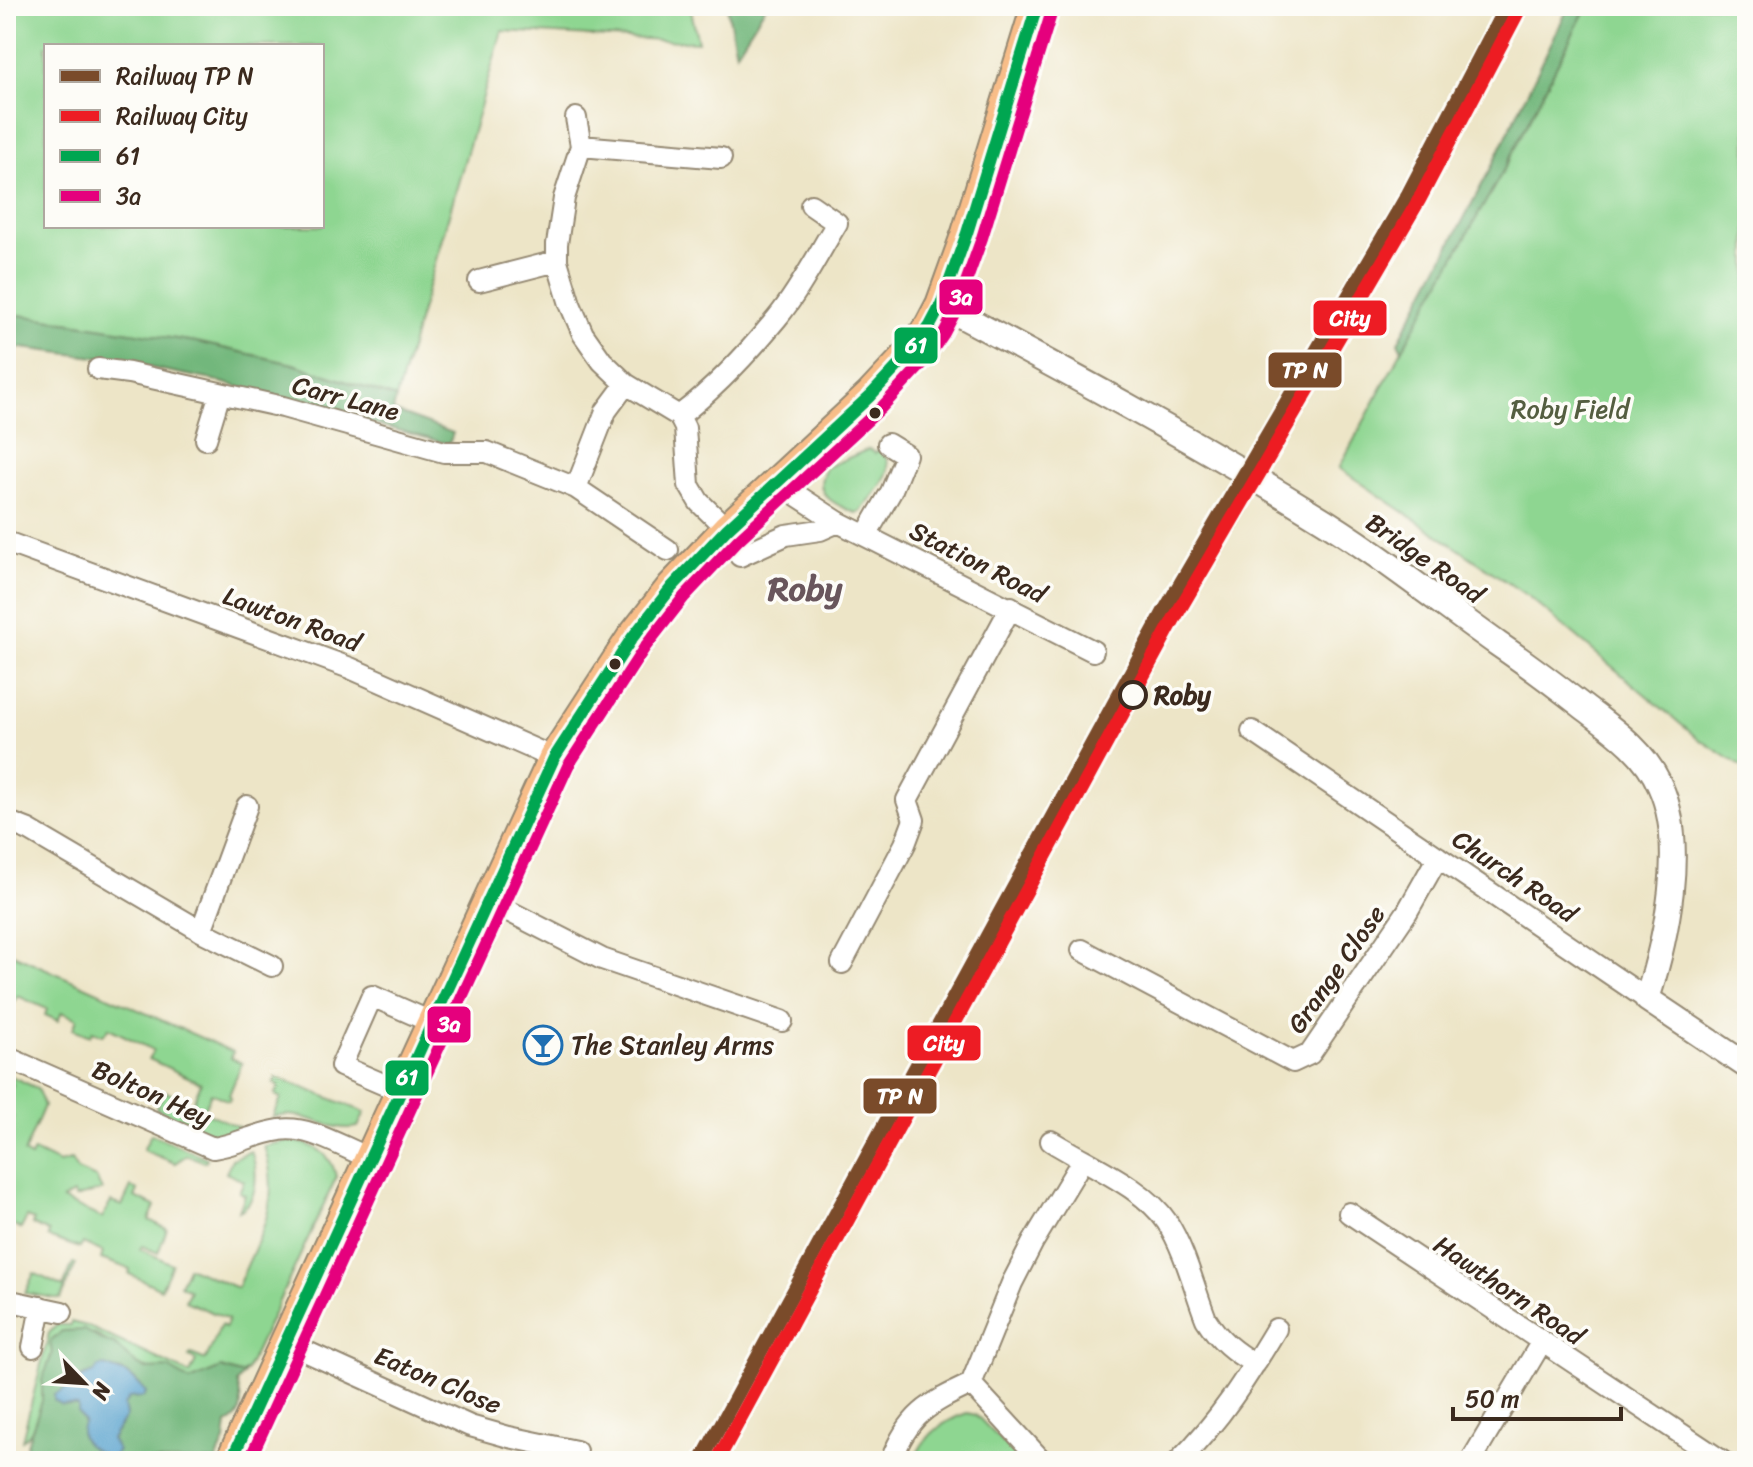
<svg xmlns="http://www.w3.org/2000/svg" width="1753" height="1467" font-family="Sriracha,sans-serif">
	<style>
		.green { fill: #8ed691; stroke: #648058; stroke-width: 2; fill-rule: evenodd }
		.forest { fill: #72b77b; stroke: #56704c; stroke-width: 2; fill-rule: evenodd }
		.water { fill: #56a1ce; stroke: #486676; stroke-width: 2 }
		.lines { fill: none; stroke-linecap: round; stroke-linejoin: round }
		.minor-casing { stroke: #948872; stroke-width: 24 }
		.tertiary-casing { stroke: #948872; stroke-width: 28 }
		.primary-casing { stroke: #948872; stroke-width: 34 }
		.minor { stroke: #fff; stroke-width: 20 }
		.tertiary { stroke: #fff; stroke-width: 24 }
		.primary { stroke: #f8bd88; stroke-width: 30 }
		.bus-1-casing { stroke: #fdfcf7; stroke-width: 18 }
		.bus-2-casing { stroke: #fdfcf7; stroke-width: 18 }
		.bus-1 { stroke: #00a651; stroke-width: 12 }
		.bus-2 { stroke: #e5007d; stroke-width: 12 }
		.rail-1-casing { stroke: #fdfcf7; stroke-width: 20 }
		.rail-2-casing { stroke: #fdfcf7; stroke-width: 20 }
		.rail-1 { stroke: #7a4b2a; stroke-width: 14 }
		.rail-2 { stroke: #ed1c24; stroke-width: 14 }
		.bus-dot { fill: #3b2a1e; stroke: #fdfcf7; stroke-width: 3 }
		.stop-dot { fill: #fdfcf7; stroke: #3b2a1e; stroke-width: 4 }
		.labels { text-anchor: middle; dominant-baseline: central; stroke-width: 7; stroke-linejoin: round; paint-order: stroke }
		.street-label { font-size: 26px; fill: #3b2a1e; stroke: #fdfcf7 }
		.park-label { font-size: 26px; fill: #545e40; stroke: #fdfcf7 }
		.stop-label { font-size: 26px; font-weight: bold; fill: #3b2a1e; stroke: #fdfcf7; text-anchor: start }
		.poi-label { font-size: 26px; fill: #3b2a1e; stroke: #fdfcf7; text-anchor: start }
		.district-label { font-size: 34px; font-weight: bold; fill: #69565c; stroke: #fdfcf7 }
		.line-badge { stroke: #fdfcf7; stroke-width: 3 }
		.badge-label { font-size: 22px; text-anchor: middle; font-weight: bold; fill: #fff }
	</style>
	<rect width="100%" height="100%" fill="#fdfcf7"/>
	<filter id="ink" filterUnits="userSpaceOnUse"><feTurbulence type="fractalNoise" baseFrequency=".0125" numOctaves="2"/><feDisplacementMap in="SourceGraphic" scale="16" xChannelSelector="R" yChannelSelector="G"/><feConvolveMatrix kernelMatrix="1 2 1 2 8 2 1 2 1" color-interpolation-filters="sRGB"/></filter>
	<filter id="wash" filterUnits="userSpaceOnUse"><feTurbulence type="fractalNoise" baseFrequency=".006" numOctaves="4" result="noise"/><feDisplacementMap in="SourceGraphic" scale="32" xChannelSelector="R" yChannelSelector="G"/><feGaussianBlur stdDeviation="1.8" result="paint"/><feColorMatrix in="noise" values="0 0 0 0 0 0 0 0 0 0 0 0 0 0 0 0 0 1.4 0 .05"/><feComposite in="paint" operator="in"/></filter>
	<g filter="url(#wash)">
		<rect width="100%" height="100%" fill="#ede5c7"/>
		<path class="green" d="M6,6H690L698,42L502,31L396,398L293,364L196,342L6,313ZM46,46H322V226H46Z
			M1587,6H1747V770L1696,737L1529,597L1339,468L1443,273L1503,171Z
			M869,449L875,453L880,449C902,470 874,493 861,511L856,513C833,504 810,493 827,467Z
			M6,951L233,1052L231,1058L242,1063L229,1095L231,1097L229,1101L211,1093L203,1111L243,1129L217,1135L156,1109L164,1091L177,1096L173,1105L189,1112L201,1083L149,1059L153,1050L109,1028L103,1035L92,1031L90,1036L73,1029L77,1019L62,1012L58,1021L45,1015L47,1009L18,996L15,1002L6,998Z
			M6,1070V1074L37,1088L44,1106L24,1153L31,1157L34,1151L59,1163L71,1160L77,1170L96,1178L102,1190L75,1198L73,1194L62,1200L102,1218L111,1202L122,1206L131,1187L138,1190L135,1197L155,1206L149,1220L167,1229L158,1253L142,1246L140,1249L172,1264L161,1289L129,1274L130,1269L101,1259L103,1252L83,1243L80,1248L48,1237L49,1232L32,1224L34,1220L27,1217L21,1229L8,1223L6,1225V1129L13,1117L6,1114V1099L13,1084L6,1080Z
			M276,1077L365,1112L358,1127C325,1133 309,1109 273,1117L281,1098L275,1095L279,1085L274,1083Z
			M151,1134L207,1158L205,1162L187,1155L175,1163L143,1150Z
			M287,1141C311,1142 333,1153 336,1178L247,1370L240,1374L221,1368L190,1381C184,1378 180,1374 173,1372C163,1370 151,1371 141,1366C133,1363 127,1356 120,1351C101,1335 87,1329 62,1331C58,1339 54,1347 51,1355C45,1377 44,1428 22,1440L49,1333L57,1325H71V1322L87,1326L190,1374L196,1361L189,1357L191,1354L206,1360L221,1325L225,1327L228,1319L185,1301L190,1290L180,1285L188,1267L237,1288C259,1236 283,1204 264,1146Z
			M251,1151C258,1169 259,1202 239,1211L245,1195L239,1192L244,1181L226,1173L232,1159Z
			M73,1263L76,1264L60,1299L25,1293L34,1273L63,1287Z
			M967,1413L976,1415L1021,1461H914C922,1437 943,1421 967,1413Z"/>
		<path class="forest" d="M727,6H766L736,53Z
			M1569,6H1587L1503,171L1402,350L1398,342L1493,164Z
			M6,313L196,342L293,364L396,398L393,411L453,433L449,444L213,380L95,357L6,346Z
			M84,1330L103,1341L114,1344L135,1363L146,1369L168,1368L190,1381L221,1368L240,1374L247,1370L237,1383C242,1400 245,1416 227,1424L225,1441L216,1461H21L42,1401V1380L52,1354L50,1342L62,1331ZM111,1369C128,1370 135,1379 146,1392L144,1397L129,1398L124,1405L126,1416L111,1440L113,1447L107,1455L91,1448L78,1406L61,1405L54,1395L69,1389C77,1374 95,1373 111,1369Z"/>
		<path class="water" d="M105,1366C131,1376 126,1370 146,1392L144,1397L129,1398L124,1405L126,1416L111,1439L118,1451L112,1457C95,1452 73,1442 84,1422L78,1413V1406L61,1405L54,1400V1395C70,1389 77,1377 94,1373L98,1367Z"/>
	</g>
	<g filter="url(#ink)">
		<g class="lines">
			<defs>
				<path id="minor" d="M576,118L581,146L564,198L557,244V261L570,304L583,334L602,361L626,384L679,416L685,428L689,485L699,502L727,529
					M581,146L721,158
					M479,281L557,261
					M98,369L129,373L283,407L444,452H487L576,488L668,550
					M679,416C713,390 749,352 777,318C800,290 818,254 837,223L811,205
					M206,439L220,393
					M778,483L838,522L1093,651
					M576,488L606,411L626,384
					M866,535L891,492L906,455L888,444
					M6,542L350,668L554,758
					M740,556L786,535L820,530L838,522
					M1252,731L1647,999
					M6,821L29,830L201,931L272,966
					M487,900L602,959L782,1021
					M201,931L247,806
					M1082,950L1293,1062L1310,1054L1407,912L1438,857
					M842,963L905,844L914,820L907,800L1011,607
					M6,1057L213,1148C236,1145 257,1133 280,1130C309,1125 343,1148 370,1158
					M399,1091L341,1066L372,996L431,1022
					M1051,1141C1087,1164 1144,1187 1167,1222C1185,1250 1194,1288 1206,1319C1219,1340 1234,1352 1255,1364
					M1349,1213L1722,1461
					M6,1300L62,1312
					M285,1342L470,1426L509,1437L576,1451
					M33,1347L41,1307
					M971,1384L1042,1461
					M891,1461C908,1415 928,1404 971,1384L1012,1283L1033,1242L1082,1161
					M1179,1461C1221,1419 1246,1379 1276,1329
					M1471,1461L1541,1343"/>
				<path id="tertiary" d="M941,305C1065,371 1190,438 1310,512C1375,551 1436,600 1498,644C1526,663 1554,684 1581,705C1611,728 1645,750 1660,786C1687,845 1666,939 1647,999L1747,1066"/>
				<path id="primary" d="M231,1461L554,758L632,638L672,587L727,529L870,396L912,351L930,326L941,305L967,233L1037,6"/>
			</defs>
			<use href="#minor" class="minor-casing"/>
			<use href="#tertiary" class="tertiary-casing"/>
			<use href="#primary" class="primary-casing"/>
			<use href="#minor" class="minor"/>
			<use href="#tertiary" class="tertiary"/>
			<use href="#primary" class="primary"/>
			<defs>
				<path id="bus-1" d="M231,1461L554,758L632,638L672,587L727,529L870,396L912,351L930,326L941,305L967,233L1037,6"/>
				<path id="bus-2" d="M249,1461L568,766L645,647L684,597L738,540L882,407L924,362L944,333L956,310L982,238L1052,11"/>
			</defs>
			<use href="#bus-1" class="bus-1-casing"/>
			<use href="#bus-2" class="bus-2-casing"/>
			<use href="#bus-1" class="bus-1"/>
			<use href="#bus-2" class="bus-2"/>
			<defs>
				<path id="rail-1" d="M701,1461L1163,613L1408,194L1506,6"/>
				<path id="rail-2" d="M717,1461L1174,619L1419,200L1521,6"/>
			</defs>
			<use href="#rail-1" class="rail-1-casing"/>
			<use href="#rail-2" class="rail-2-casing"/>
			<use href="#rail-1" class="rail-1"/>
			<use href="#rail-2" class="rail-2"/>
		</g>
	</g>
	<defs>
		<symbol id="bar-ring" viewBox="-11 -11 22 22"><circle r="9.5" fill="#fdfcf7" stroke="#1f6fb2" stroke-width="1.5"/><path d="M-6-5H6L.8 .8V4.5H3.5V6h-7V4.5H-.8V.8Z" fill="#1f6fb2"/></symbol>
	</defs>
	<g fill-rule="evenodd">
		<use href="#bar-ring" x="521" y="1023" width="44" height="44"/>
	</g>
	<g class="bus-dot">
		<circle cx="875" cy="413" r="7"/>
		<circle cx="615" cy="664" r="7"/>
	</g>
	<circle class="stop-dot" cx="1133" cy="695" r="13"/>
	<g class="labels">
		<g class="street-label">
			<text transform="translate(346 398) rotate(15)">Carr Lane</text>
			<text transform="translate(1425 558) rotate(35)">Bridge Road</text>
			<text transform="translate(978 562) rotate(27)">Station Road</text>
			<text transform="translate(292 619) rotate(20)">Lawton Road</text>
			<text transform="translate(1515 876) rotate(34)">Church Road</text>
			<text transform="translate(1336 969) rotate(-55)">Grange Close</text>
			<text transform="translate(152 1093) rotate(24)">Bolton Hey</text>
			<text transform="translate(1509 1290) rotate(34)">Hawthorn Road</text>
			<text transform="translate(438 1380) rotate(23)">Eaton Close</text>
		</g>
		<g class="park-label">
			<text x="1570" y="409">Roby Field</text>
		</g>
		<g class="stop-label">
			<text x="1154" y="695">Roby</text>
		</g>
		<g class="poi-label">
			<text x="571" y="1045">The Stanley Arms</text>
		</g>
		<g class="district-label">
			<text x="805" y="589">Roby</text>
		</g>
	</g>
	<g class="line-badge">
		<rect x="938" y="278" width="46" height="38" rx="8" fill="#e5007d"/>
		<rect x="1312" y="299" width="76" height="38" rx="8" fill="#ed1c24"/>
		<rect x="893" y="326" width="46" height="39" rx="8" fill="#00a651"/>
		<rect x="1267" y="351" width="76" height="38" rx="8" fill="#7a4b2a"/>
		<rect x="426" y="1005" width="46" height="39" rx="8" fill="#e5007d"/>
		<rect x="906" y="1024" width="76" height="38" rx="8" fill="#ed1c24"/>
		<rect x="384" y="1059" width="46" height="38" rx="8" fill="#00a651"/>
		<rect x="862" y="1077" width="76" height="38" rx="8" fill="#7a4b2a"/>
	</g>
	<g class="badge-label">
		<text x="961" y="305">3a</text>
		<text x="1350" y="326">City</text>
		<text x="916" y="353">61</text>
		<text x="1305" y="378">TP N</text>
		<text x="449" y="1032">3a</text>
		<text x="944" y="1051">City</text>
		<text x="407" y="1085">61</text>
		<text x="900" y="1104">TP N</text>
	</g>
	<rect width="1753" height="1467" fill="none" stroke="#fdfcf7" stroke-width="32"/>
	<rect x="44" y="44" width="280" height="184" fill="#fdfcf7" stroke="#afa8a0" stroke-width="2"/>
	<rect x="60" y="70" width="40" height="12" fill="#7a4b2a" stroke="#afa8a0" stroke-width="2"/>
	<text x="116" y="84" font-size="24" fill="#3b2a1e">Railway TP N</text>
	<rect x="60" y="110" width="40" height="12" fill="#ed1c24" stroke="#afa8a0" stroke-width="2"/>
	<text x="116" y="124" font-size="24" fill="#3b2a1e">Railway City</text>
	<rect x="60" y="150" width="40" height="12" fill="#00a651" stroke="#afa8a0" stroke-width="2"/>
	<text x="116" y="164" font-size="24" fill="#3b2a1e">61</text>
	<rect x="60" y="190" width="40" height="12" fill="#e5007d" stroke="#afa8a0" stroke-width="2"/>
	<text x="116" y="204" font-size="24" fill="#3b2a1e">3a</text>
	<g transform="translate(84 1383) rotate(115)" stroke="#fdfcf7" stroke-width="6" paint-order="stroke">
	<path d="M0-6L14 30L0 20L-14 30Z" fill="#3b2a1e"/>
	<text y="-12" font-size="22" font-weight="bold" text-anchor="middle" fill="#3b2a1e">N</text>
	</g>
	<path d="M1453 1407v12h168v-12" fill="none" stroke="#3b2a1e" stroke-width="4"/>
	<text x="1465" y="1407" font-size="24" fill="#3b2a1e" stroke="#fdfcf7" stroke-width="6" paint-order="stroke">50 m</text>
</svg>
